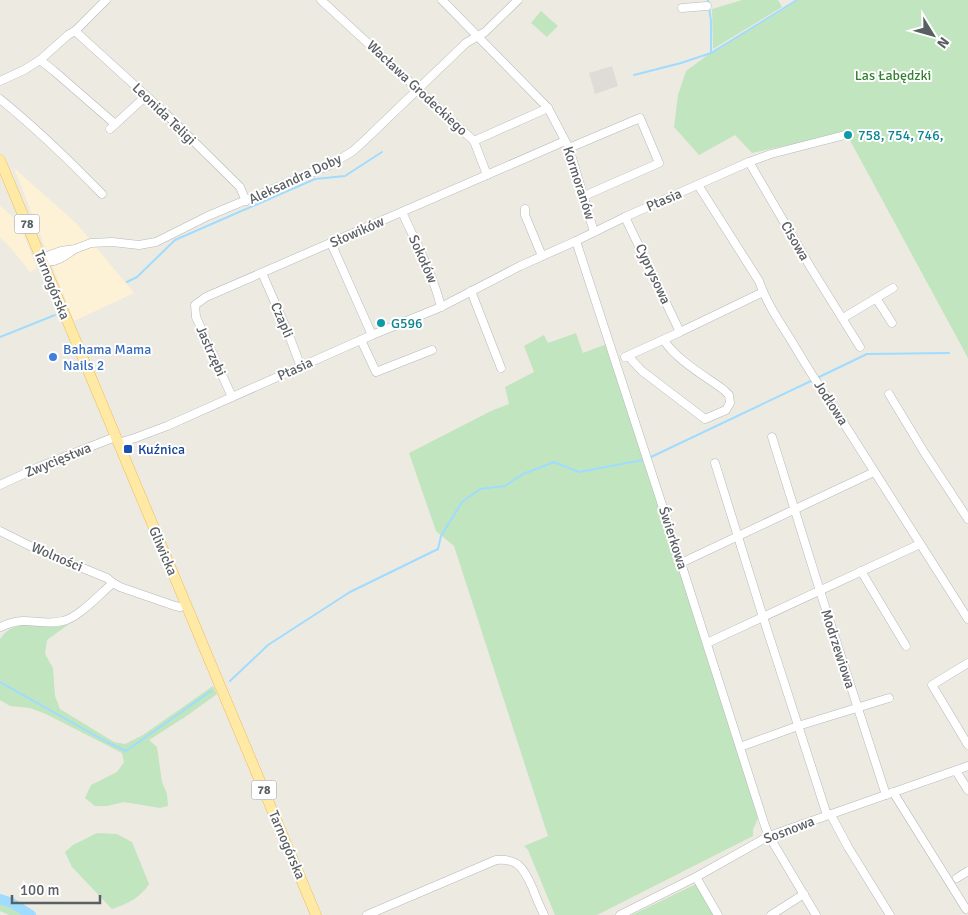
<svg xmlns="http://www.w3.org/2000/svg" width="968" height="915" viewBox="0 0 968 915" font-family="Signika,sans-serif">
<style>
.commercial{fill:#fef2d6}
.industrial{fill:#dedcd6}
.green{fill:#c1e5be}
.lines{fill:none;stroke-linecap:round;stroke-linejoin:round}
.stream{stroke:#a0dcff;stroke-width:2}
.river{stroke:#a0dcff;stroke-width:10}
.minor-casing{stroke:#b4b8bc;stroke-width:9}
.major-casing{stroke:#f1ba57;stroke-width:11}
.minor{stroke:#fff;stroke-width:8}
.major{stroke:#ffeaa5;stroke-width:10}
.culture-dot{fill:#0f9aa8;stroke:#fff;stroke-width:2}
.shop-dot{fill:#3f7fe0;stroke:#fff;stroke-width:2}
.transit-dot{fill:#1a4fb4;stroke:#fff;stroke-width:2}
.labels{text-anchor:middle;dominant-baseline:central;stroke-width:4;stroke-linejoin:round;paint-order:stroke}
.shield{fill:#fff;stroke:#8c8f92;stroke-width:1}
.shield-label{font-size:12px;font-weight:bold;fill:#5a5f63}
.park-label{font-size:14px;fill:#358133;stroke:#fff}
.street-label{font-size:14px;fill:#5a5f63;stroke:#fff}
.culture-label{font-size:14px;fill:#0d838f;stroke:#fff;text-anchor:start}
.shop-label{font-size:14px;fill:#366cbe;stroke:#fff;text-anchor:start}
.transit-label{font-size:14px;fill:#164399;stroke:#fff;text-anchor:start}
</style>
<rect width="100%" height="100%" fill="#edeae2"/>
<g class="commercial">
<path d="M14,168L76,223L134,293L74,321Z"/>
<path d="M0,205L19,223L37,268L30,272L10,247L0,237Z"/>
</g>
<path class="industrial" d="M612,66L618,86L595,94L589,73Z"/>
<g class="green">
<path d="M742,0H778L782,7L713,49L712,9Z"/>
<path d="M798,0H968V358L846,133L752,153L735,135L699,155L674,127L678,95L686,71L716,49L781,11Z"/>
<path d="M541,11L558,26L547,37L531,23Z"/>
<path d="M576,333L583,353L607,344L609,345L758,818L753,830V836L597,915H555L528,850L524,846L548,836L454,546L436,531L409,453L491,411L509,404L505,387L534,372L524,346L544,335L548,343Z"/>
<path d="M69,624L47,640L45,654L53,668L55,696L60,709L114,742L125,744L143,735L213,686L217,694L188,715L149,740L157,747L162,782L167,794L168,806L160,808L124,802L107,806H95L85,798L91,785L117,772L124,762L122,753L46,714L30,708L10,706L0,700V639C15,618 32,627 52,627C58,627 63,625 69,624Z"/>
<path d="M97,833L117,834L132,842L149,884C140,898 127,904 112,909L72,867L65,852L73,845Z"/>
<path d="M696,884L714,915H632Z"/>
<path d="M0,895L16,901L36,915H9L0,911Z"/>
</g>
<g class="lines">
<g class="stream">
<path d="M708,0L711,21V52"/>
<path d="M634,75L681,63L711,53L797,0"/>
<path d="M127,282L137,277L175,240L315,179L345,176L382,152"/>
<path d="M0,337L55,315"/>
<path d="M817,378L867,354L949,353"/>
<path d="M651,457L813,380"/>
<path d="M230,681L268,645L336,601L350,592L438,549L441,536L462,502L480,489L505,486L523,474L554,462L579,472L643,460"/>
<path d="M0,682L107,742L126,751L211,691"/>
</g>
<path class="river" d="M0,899L12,903L31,915"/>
<g class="minor-casing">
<g id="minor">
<path d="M321,0L474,141"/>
<path d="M442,0L548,108L569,148L594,232"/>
<path d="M682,8L707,6"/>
<path d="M75,31L164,112L240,187L246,201"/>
<path d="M40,60L54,71L115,124"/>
<path d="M0,81L24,70L40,60L68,35L75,31L106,0"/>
<path d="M0,99C36,128 69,160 102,194"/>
<path d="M110,129L146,96"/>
<path d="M474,141L548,108"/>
<path d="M474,141L487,175"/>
<path d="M569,148L640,118L659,163L584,196"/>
<path d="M749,162L811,268L860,347"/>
<path d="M698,185L759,281C766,302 779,321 791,340C803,360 815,381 829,400L968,619"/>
<path d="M525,209V215L542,256"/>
<path d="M402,212C416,243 433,274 441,307"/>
<path d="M625,217L680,332"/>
<path d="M576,241L681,563L765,826L769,836L816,915"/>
<path d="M331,243L372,335"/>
<path d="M75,249C65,256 55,264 43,261L47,256L61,251L75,249L91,243L112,242L139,245L156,242L208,216L330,165L353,151L364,141L466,43L485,32L518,0"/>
<path d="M262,273L287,330L301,367"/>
<path d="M471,291L501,368"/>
<path d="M876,298L892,323"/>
<path d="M843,318L893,288"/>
<path d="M361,340L376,372L432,350"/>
<path d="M628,356L642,371L705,419L726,410L730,403L729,395L724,390C705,376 675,359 664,340"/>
<path d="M625,357L680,332L763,292"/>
<path d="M889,394L924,452L968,519"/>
<path d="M232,397L196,317L195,305L206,297L565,141"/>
<path d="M772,437L820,591L886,795"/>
<path d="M118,443L135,438L167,426L372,335L441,307L520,266L576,241L625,217L749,162L771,154L845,135"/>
<path d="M715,463L763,617L826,812L832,817L848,847L890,915"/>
<path d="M0,485L39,467L115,437"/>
<path d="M0,531L36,549L107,578L113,583L120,587L175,606L180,607L186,605"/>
<path d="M681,563L874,472"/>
<path d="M861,571L906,646"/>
<path d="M1,627C25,614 39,627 63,621C78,618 100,594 113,583"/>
<path d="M707,643L920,544"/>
<path d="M968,663L932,685L968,745"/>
<path d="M740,747L798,726L889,698"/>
<path d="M956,771L968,790"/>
<path d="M893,792L966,909"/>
<path d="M696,877L718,915"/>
<path d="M957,878L968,871"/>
<path d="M367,915L496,860C520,858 524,870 533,889C536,898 540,906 544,915"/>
<path d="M620,915L696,877L769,836L968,766"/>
<path d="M771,915L804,894"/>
</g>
</g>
<g class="major-casing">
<path id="major" d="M0,160L316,915"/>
</g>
<use href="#minor" class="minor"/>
<use href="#major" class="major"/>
</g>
<g class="culture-dot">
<circle cx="848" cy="135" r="5"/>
<circle cx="381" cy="323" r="5"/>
</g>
<circle class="shop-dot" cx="53" cy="357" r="5"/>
<rect class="transit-dot" x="123" y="444" width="10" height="10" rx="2.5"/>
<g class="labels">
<g class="shield">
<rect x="14.5" y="214.5" width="25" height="19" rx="4"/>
<rect x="251.5" y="780.5" width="25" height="19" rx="4"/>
</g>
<g class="shield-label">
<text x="27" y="224">78</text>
<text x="264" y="790">78</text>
</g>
<g class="park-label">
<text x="893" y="75">Las Łabędzki</text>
</g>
<g class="street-label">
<text transform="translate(417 88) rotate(43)">Wacława Grodeckiego</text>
<text transform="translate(164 114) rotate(44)">Leonida Teligi</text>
<text transform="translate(295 179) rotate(-25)">Aleksandra Doby</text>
<text transform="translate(579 183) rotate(72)">Kormoranów</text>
<text transform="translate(664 200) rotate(-23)">Ptasia</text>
<text transform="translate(357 232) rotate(-24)">Słowików</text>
<text transform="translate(795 241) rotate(60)">Cisowa</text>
<text transform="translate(423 259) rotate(66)">Sokołów</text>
<text transform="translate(653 274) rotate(65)">Cyprysowa</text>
<text transform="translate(52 285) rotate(68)">Tarnogórska</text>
<text transform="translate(282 320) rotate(67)">Czapli</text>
<text transform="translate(211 351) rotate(66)">Jastrzębi</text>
<text transform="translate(295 369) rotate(-24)">Ptasia</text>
<text transform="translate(831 403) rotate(57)">Jodłowa</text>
<text transform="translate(58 460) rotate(-22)">Zwycięstwa</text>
<text transform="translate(673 538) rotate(72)">Świerkowa</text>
<text transform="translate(163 551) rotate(67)">Gliwicka</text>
<text transform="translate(57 557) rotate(23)">Wolności</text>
<text transform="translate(838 649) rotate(72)">Modrzewiowa</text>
<text transform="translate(789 830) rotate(-21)">Sosnowa</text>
<text transform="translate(287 845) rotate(67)">Tarnogórska</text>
</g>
<g class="culture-label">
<text x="858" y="135">758, 754, 746,</text>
<text x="391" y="323">G596</text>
</g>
<g class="shop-label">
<text x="63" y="349">Bahama Mama<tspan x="63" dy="16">Nails 2</tspan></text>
</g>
<g class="transit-label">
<text x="138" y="449">Kuźnica</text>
</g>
</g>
<g transform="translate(933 35) rotate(127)" stroke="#ffffff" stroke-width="4" paint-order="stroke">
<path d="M0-4L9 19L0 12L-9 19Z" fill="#5a5f63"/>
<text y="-8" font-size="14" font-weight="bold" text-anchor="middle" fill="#5a5f63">N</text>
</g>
<path d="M12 895v8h88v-8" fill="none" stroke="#5a5f63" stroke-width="2.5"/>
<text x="20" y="895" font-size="15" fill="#5a5f63" stroke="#ffffff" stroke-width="4" paint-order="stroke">100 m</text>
</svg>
